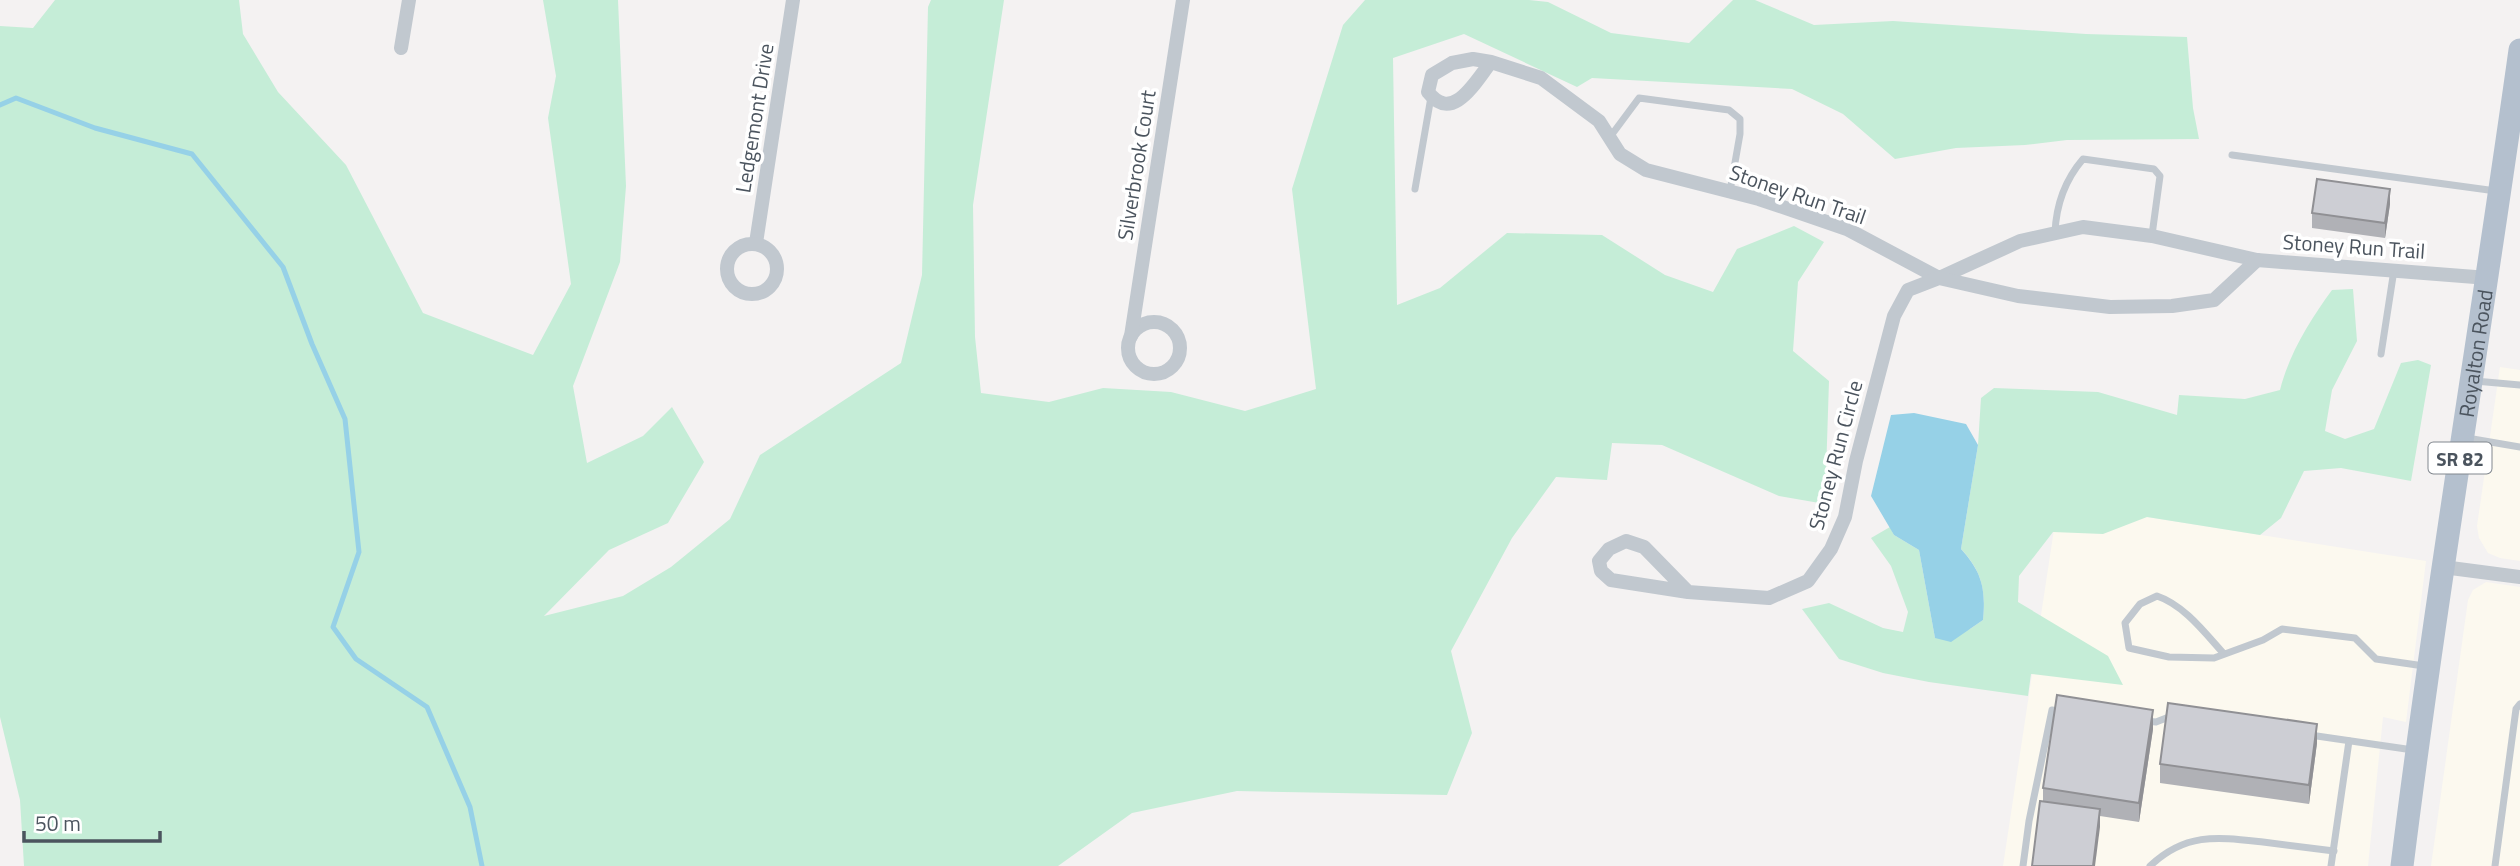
<svg xmlns="http://www.w3.org/2000/svg" width="2520" height="866" viewBox="0 0 2520 866" font-family="'Titillium Web',sans-serif">
<style>
.commercial{fill:#fcf9ef}
.green{fill:#c5edd7}
.water{fill:#96d1e7}
.lines{fill:none;stroke-linecap:round;stroke-linejoin:round}
.stream{stroke:#96d1e7;stroke-width:5}
.service{stroke:#c1c8cf;stroke-width:7}
.minor{stroke:#c1c8cf;stroke-width:14}
.primary{stroke:#b4c0ce;stroke-width:23}
.wall{fill:#b0b1b6}
.shaded-wall{fill:#909094}
.building{fill:#cdced4;stroke:#909094;stroke-width:2}
.labels{text-anchor:middle;dominant-baseline:central;stroke-width:7;stroke-linejoin:round;paint-order:stroke}
.shield{fill:#fff;stroke:#81878e;stroke-width:2}
.shield-label{font-size:19px;font-weight:bold;fill:#4b545e}
.street-label{font-size:21px;fill:#4b545e;stroke:#fff}
</style>
<rect width="100%" height="100%" fill="#f4f2f2"/>
<g class="commercial">
<path d="M2500,367L2520,370V561L2500,558L2488,553L2479,538L2477,526Z"/>
<path d="M2058,503L2426,561L2406,722L2383,717L2368,866H2003Z"/>
<path d="M2486,582L2520,587V866H2431L2468,600L2473,590Z"/>
</g>
<g class="green">
<path d="M55,0H239L243,34L278,92L346,165L423,313L533,355L571,284L548,118L556,76L543,0H618L626,186L620,262L573,386L587,463L643,436L672,407L704,462L668,523L609,550L544,616L623,596L671,567L730,519L760,455L901,363L922,275L928,7L931,0H1004L973,205L975,337L981,393L1049,402L1103,388L1171,392L1245,411L1316,389L1292,189L1343,25L1365,0H1529L1548,2L1611,33L1689,43L1733,0H1755L1814,25L1893,21L2086,34L2187,37L2193,108L2199,139L2067,140L2025,145L1956,148L1895,159L1843,114L1792,89L1592,78L1577,87L1464,34L1393,58L1397,305L1440,288L1507,233L1602,235L1665,275L1713,292L1737,249L1794,226L1824,242L1798,282L1793,351L1829,381L1825,504L1779,496L1662,445L1612,443L1607,480L1556,477L1512,538L1451,651L1472,733L1447,795L1237,791L1132,813L1058,866H24L20,800L0,717V26L33,28Z"/>
<path d="M2353,289L2357,341L2332,390L2325,431L2345,439L2374,429L2401,363L2418,360L2431,365L2411,481L2341,468L2304,471L2281,518L2260,535L2147,517L2103,534L2053,532L2019,576L2018,602L2108,656L2123,685L2031,674L2028,696L1929,682L1883,673L1839,659L1802,609L1829,603L1883,628L1903,632L1908,612L1891,566L1871,538L1890,527L1894,535L1919,550L1935,638L1970,629L1983,620C1986,590 1982,571 1961,549L1978,445L1981,398L1994,388L2098,392L2177,415L2179,395L2245,399L2280,390C2289,354 2310,320 2332,290Z"/>
</g>
<path class="water" d="M1914,413L1966,424L1978,445L1961,549C1982,572 1986,589 1983,620L1951,642L1935,638L1919,550L1894,535L1871,496L1891,415Z"/>
<g class="lines">
<path class="stream" d="M0,105L16,98L95,128L192,154L283,267L312,344L345,419L359,552L333,627L356,659L427,707L470,807L482,866"/>
<g class="service">
<path d="M1610,137L1639,98L1729,110L1740,119V134L1730,191"/>
<path d="M2232,155L2496,191"/>
<path d="M1415,189L1431,97"/>
<path d="M2055,233C2056,206 2065,180 2083,159L2154,169L2160,176L2152,235"/>
<path d="M2381,354L2394,270"/>
<path d="M2475,381L2520,385"/>
<path d="M2467,438L2520,447"/>
<path d="M2224,654C2205,633 2184,605 2157,596L2140,604L2125,623L2129,648L2169,657L2214,658L2263,640L2282,629L2355,638L2376,659L2424,666"/>
<path d="M2145,721L2156,722L2174,715"/>
<path d="M2310,735L2413,750"/>
<path d="M2023,866L2029,821L2052,710L2064,712"/>
<path d="M2150,866C2186,832 2218,837 2263,842C2286,845 2310,848 2334,851"/>
<path d="M2331,866L2349,741"/>
<path d="M2495,866L2516,709L2520,704"/>
</g>
<g class="minor">
<path d="M401,48L409,0"/>
<path d="M1491,62C1475,82 1453,124 1428,92L1432,75L1452,63L1473,59L1491,62L1541,78L1599,121L1620,154L1646,170L1759,199L1847,229L1939,278L2020,241L2083,227L2152,236L2257,260L2488,278"/>
<path d="M756,243L793,0"/>
<circle cx="752" cy="269" r="25"/>
<circle cx="1154" cy="348" r="26"/>
<path d="M1131,336L1183,0"/>
<path d="M2443,567L2520,577"/>
<path d="M1688,592L1611,580L1601,571L1599,561L1609,549L1626,541L1644,547L1688,592L1769,598L1808,581L1831,549L1845,517L1856,461L1894,316L1908,290L1939,278L2018,296L2110,307L2172,306L2214,300L2257,260"/>
</g>
<path class="primary" id="s1" d="M2402,866C2436,593 2482,322 2520,50"/>
</g>
<g class="wall">
<path d="M2390,204L2385,238L2312,228V213Z"/>
<path d="M2153,729L2139,822L2100,816V827L2043,802V788Z"/>
<path d="M2317,743L2309,804L2160,783V764Z"/>
</g>
<g class="shaded-wall">
<path d="M2390,189V204L2385,238V223Z"/>
<path d="M2153,710V729L2139,822V803Z"/>
<path d="M2317,724V743L2309,804V785Z"/>
<path d="M2100,809V827L2095,866H2093Z"/>
</g>
<g class="building">
<path d="M2317,179L2390,189L2385,223L2312,213Z"/>
<path d="M2057,695L2153,710L2139,803L2043,788Z"/>
<path d="M2168,703L2317,724L2309,785L2160,764Z"/>
<path d="M2040,801L2100,809L2093,866H2032Z"/>
</g>
<g class="labels">
<rect class="shield" x="2428.5" y="442.5" width="63" height="31" rx="5"/>
<g class="shield-label">
<text x="2460" y="458">SR 82</text>
</g>
<g class="street-label">
<text transform="translate(754 118) rotate(-81)">Ledgemont Drive</text>
<text transform="translate(1136 165) rotate(-81)">Silverbrook Court</text>
<text transform="translate(1798 194) rotate(19)">Stoney Run Trail</text>
<text transform="translate(2354 246) rotate(4)">Stoney Run Trail</text>
<text stroke="none"><textPath href="#s1" startOffset="518">Royalton Road</textPath></text>
<text transform="translate(1835 455) rotate(-75)">Stoney Run Circle</text>
</g>
</g>
<path d="M24 831v10h136v-10" fill="none" stroke="#4b545e" stroke-width="3.5"/>
<text x="35" y="831" font-size="21" fill="#4b545e" stroke="#ffffff" stroke-width="5" paint-order="stroke">50 m</text>
</svg>
